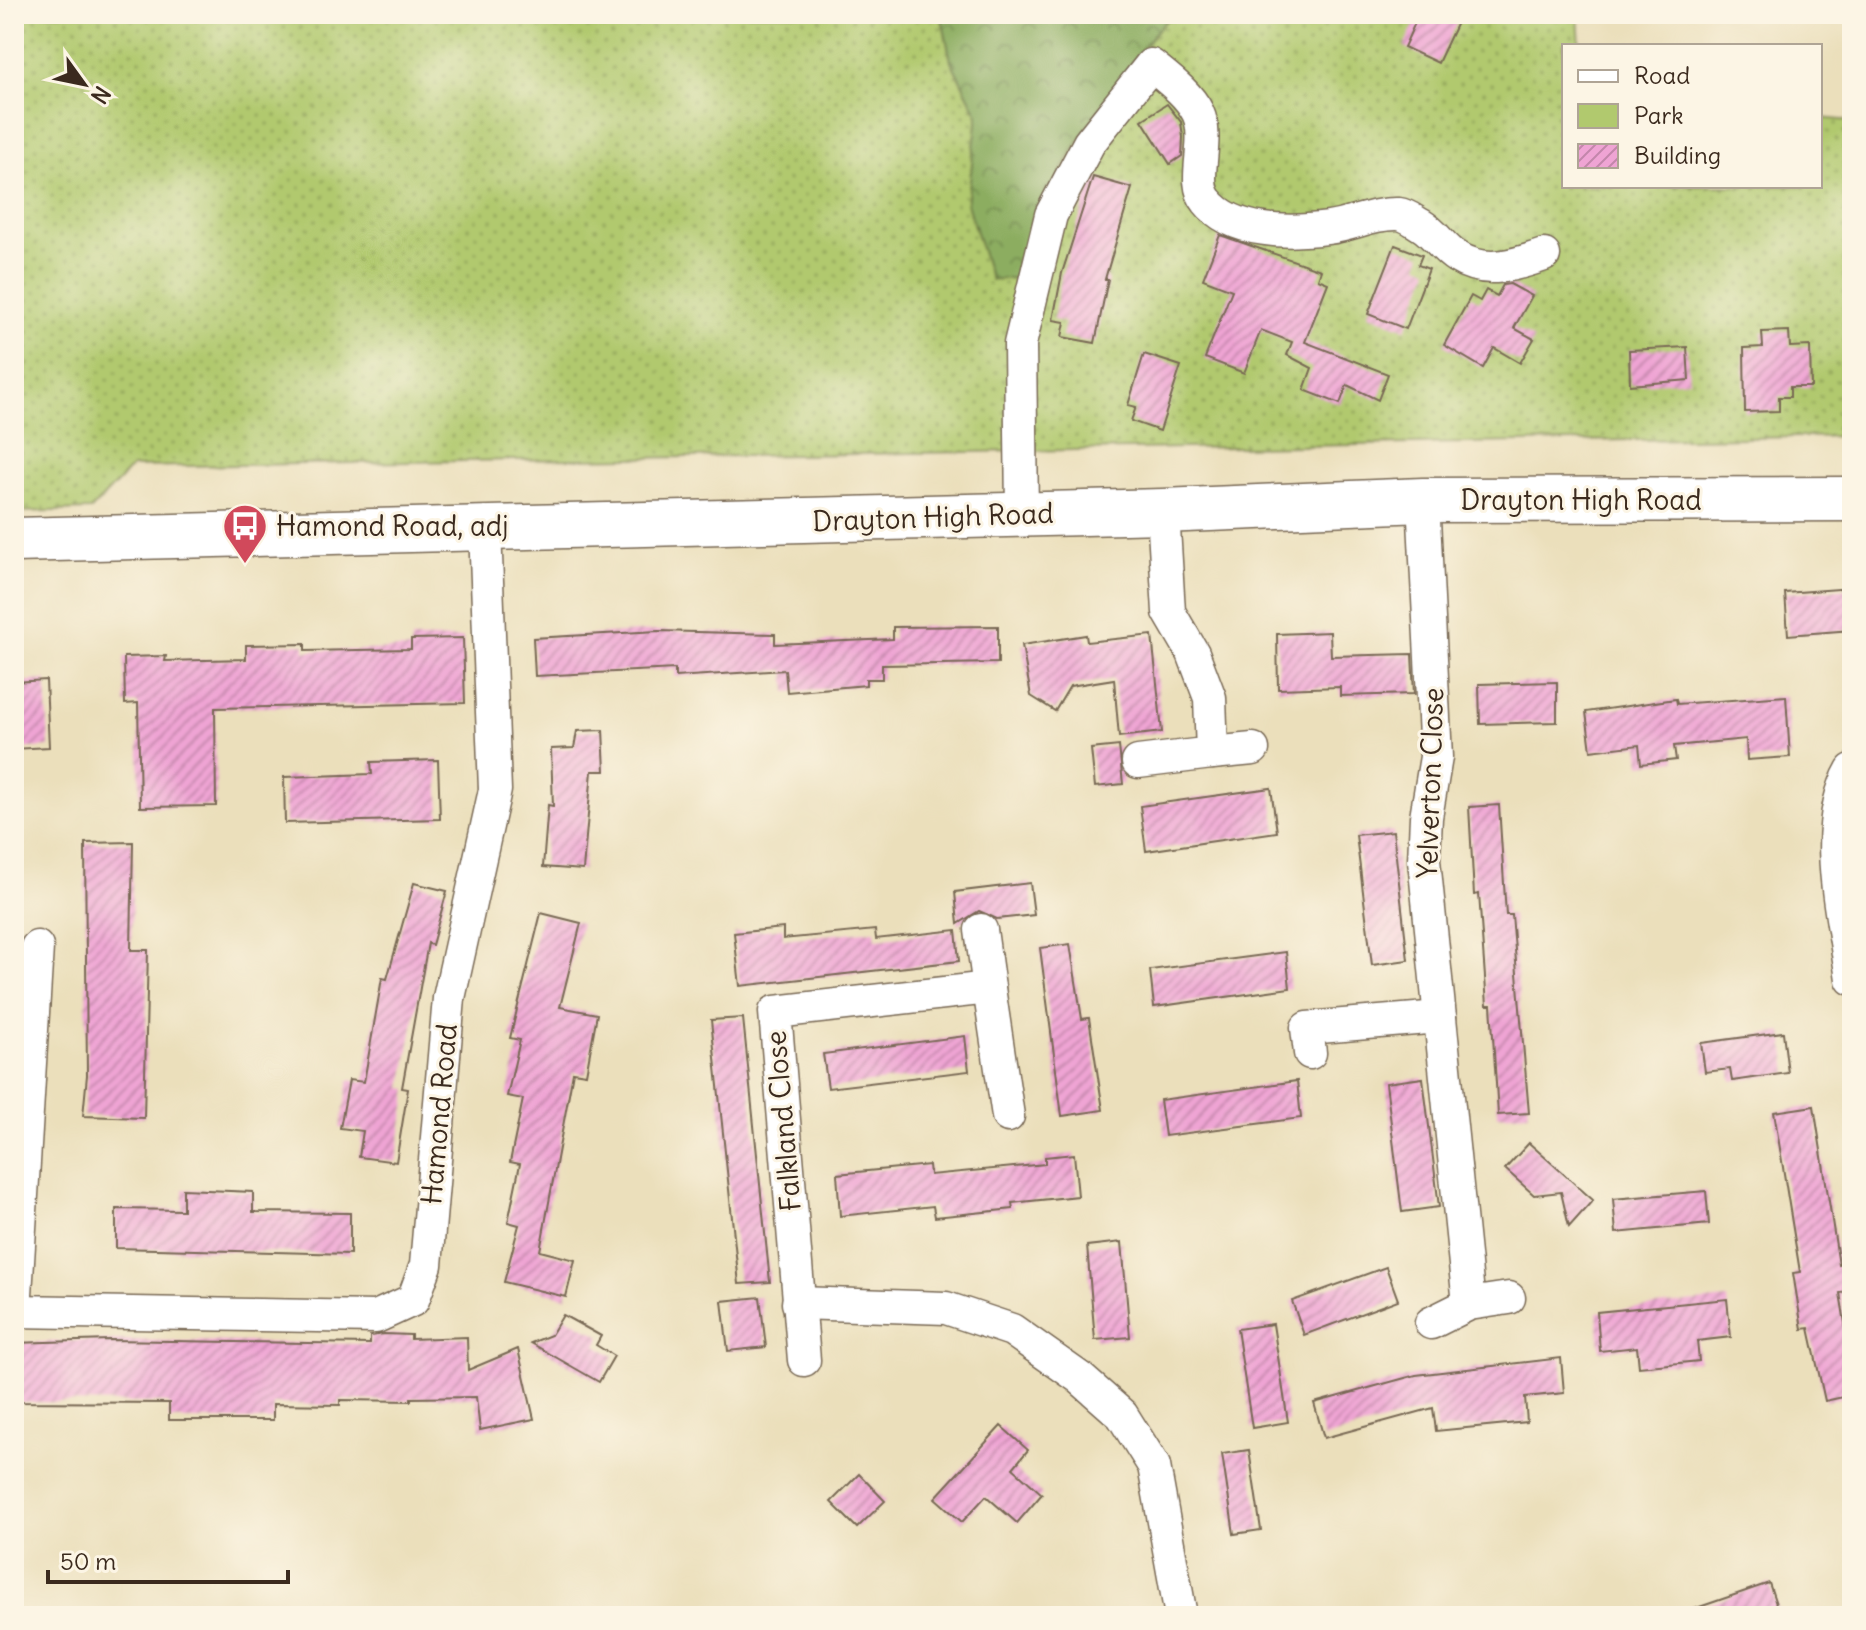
<svg xmlns="http://www.w3.org/2000/svg" width="1866" height="1630" viewBox="0 0 1866 1630" font-family="Delius,sans-serif">
<style>
.green{fill:url(#green-dots);stroke:#767a46;stroke-width:2}
.forest{fill:url(#forest-crowns);stroke:#646c40;stroke-width:2}
.building{fill:url(#building-hatch)}
.lines{fill:none;stroke-linecap:round;stroke-linejoin:round}
.street-casing{stroke:#796955;stroke-width:35}
.primary-casing{stroke:#796955;stroke-width:47}
.street{stroke:#fff;stroke-width:32}
.primary{stroke:#fff;stroke-width:44}
.labels{text-anchor:middle;dominant-baseline:central;stroke-width:6;stroke-linejoin:round;paint-order:stroke}
.street-label{font-size:28px;fill:#3b2a1e;stroke:#fcf5e5}
.poi-label{font-size:28px;fill:#3b2a1e;stroke:#fcf5e5;text-anchor:start}
</style>
<defs>
<pattern id="green-dots" width="8" height="8" patternUnits="userSpaceOnUse" patternTransform="scale(2)"><rect width="8" height="8" fill="#b1c96e"/><path d="M2 2h.1M6 6h.1" fill="none" stroke="#91a35a" stroke-width="1.8" stroke-linecap="round"/></pattern>
<pattern id="forest-crowns" width="20" height="18" patternUnits="userSpaceOnUse" patternTransform="scale(2)"><rect width="20" height="18" fill="#8cad61"/><path d="M2 6a3 3 0 1 1 6 0M12 15a3 3 0 1 1 6 0" fill="none" stroke="#748d4f"/></pattern>
<pattern id="building-hatch" width="6" height="6" patternUnits="userSpaceOnUse" patternTransform="scale(2)"><rect width="6" height="6" fill="#efa4d4"/><path d="M-1 1l2-2M0 6l6-6M5 7l2-2" fill="none" stroke="#c386ab"/></pattern>
</defs>
<rect width="100%" height="100%" fill="#fcf5e5"/>
<filter id="ink" filterUnits="userSpaceOnUse"><feTurbulence type="fractalNoise" baseFrequency=".0125" numOctaves="2"/><feDisplacementMap in="SourceGraphic" scale="16" xChannelSelector="R" yChannelSelector="G"/><feConvolveMatrix kernelMatrix="1 2 1 2 8 2 1 2 1" color-interpolation-filters="sRGB"/></filter>
<filter id="wash" filterUnits="userSpaceOnUse"><feTurbulence type="fractalNoise" baseFrequency=".006" numOctaves="4" result="noise"/><feDisplacementMap in="SourceGraphic" scale="32" xChannelSelector="R" yChannelSelector="G"/><feGaussianBlur stdDeviation="1.8" result="paint"/><feColorMatrix in="noise" values="0 0 0 0 0 0 0 0 0 0 0 0 0 0 0 0 0 1.4 0 .05"/><feComposite in="paint" operator="in"/></filter>
<g filter="url(#wash)">
<rect width="100%" height="100%" fill="#ebdfbb"/>
<path class="green" d="M14,14H1578L1580,46H1564V186H1820V118L1852,121V436L132,467L91,510L14,512Z"/>
<path class="forest" d="M941,14H1173C1153,32 1138,54 1122,76C1074,142 1042,200 1015,278L991,280L967,204L978,115L951,61Z"/>
<g id="blocks">
<g class="building">
<path d="M1419,14H1461L1438,63L1404,47Z"/>
<path d="M1167,104L1181,122L1183,137L1182,156L1170,164L1142,120Z"/>
<path d="M1093,177L1132,188L1105,279H1108L1095,343L1062,337L1065,322L1053,320L1062,273Z"/>
<path d="M1220,235L1321,270L1318,279L1328,283L1305,342L1388,374L1378,400L1347,385L1340,404L1304,390L1312,368L1287,355L1292,342L1261,330L1244,373L1205,358L1232,290L1203,279Z"/>
<path d="M1395,245L1422,255L1418,265L1429,269L1406,329L1368,314Z"/>
<path d="M1510,284L1532,296L1514,328L1534,339L1520,363L1494,348L1483,368L1444,345L1471,296L1480,301L1486,290L1497,296L1503,285Z"/>
<path d="M1789,331L1790,347L1810,346L1811,387H1790V397H1779V411L1745,412L1744,348L1763,347L1762,332Z"/>
<path d="M1687,347L1689,380L1630,385L1629,350Z"/>
<path d="M1144,354L1181,366L1160,431L1131,421L1136,407L1128,405Z"/>
<path d="M1852,588V630L1788,635L1785,593Z"/>
<path d="M998,626V663L882,665V679H866V685L787,692L785,670L675,677V669L535,676L533,638L658,631L775,634V644L893,639V627Z"/>
<path d="M1330,632L1331,656L1412,654L1414,694L1340,696V687L1278,689L1277,634Z"/>
<path d="M1086,635L1087,642L1152,635L1162,732L1119,737L1114,679L1070,686L1055,711L1031,696L1022,645Z"/>
<path d="M463,638L465,703L215,708L216,806L140,807L138,703L125,704L124,657L166,656L165,661L246,659V645L305,644V651L411,649V639Z"/>
<path d="M46,680L49,747L14,749V682Z"/>
<path d="M1557,682V722L1480,724L1479,684Z"/>
<path d="M1786,696L1790,757L1747,760L1746,739L1674,746L1676,760L1641,764L1639,745L1591,751L1586,712L1676,699L1677,704Z"/>
<path d="M603,730L605,771H592L583,870L543,867L548,805L553,806L551,749L574,748L577,731Z"/>
<path d="M1119,746L1123,784L1095,787L1091,749Z"/>
<path d="M438,760L440,819L285,823L284,777L372,774L371,762Z"/>
<path d="M1271,788L1277,832L1146,851L1140,806Z"/>
<path d="M1499,805L1506,915H1512L1529,1113L1498,1115L1491,1005H1487L1479,894L1474,895L1469,807Z"/>
<path d="M1393,831L1408,960L1372,965L1356,835Z"/>
<path d="M133,842L131,950H148L144,1118L83,1116L87,1075L85,843Z"/>
<path d="M414,883L447,891L432,945L428,943L402,1088L408,1089L396,1162L359,1157L363,1131L340,1128L349,1080L364,1082L382,978L387,979Z"/>
<path d="M1030,883L1034,915L997,919L979,911L958,924L955,892Z"/>
<path d="M541,913L581,923L560,1007L597,1014L586,1074L573,1072L540,1251L575,1260L566,1297L504,1282L519,1225L508,1222L520,1164L510,1162L523,1099L507,1096L520,1040L510,1038Z"/>
<path d="M783,928V939L875,930L876,939L956,930L959,961L740,986L734,933Z"/>
<path d="M1070,944L1082,1019L1089,1018L1103,1110L1062,1116L1040,948Z"/>
<path d="M1286,952L1290,988L1154,1007L1150,970Z"/>
<path d="M743,1018L770,1282L739,1284L711,1020Z"/>
<path d="M1783,1032L1788,1073L1732,1081L1730,1069L1705,1072L1701,1043Z"/>
<path d="M965,1036L969,1071L828,1088L823,1054Z"/>
<path d="M1423,1078L1439,1207L1402,1212L1386,1083Z"/>
<path d="M1297,1081L1301,1118L1165,1136L1160,1100Z"/>
<path d="M1814,1106L1839,1265L1844,1264L1848,1292L1840,1293L1852,1365V1395L1825,1401L1809,1328L1802,1329L1793,1273L1800,1272L1774,1112Z"/>
<path d="M1529,1143L1593,1200L1569,1227L1561,1192L1534,1195L1505,1169Z"/>
<path d="M1074,1154L1078,1196L1012,1203L1013,1209L935,1217L933,1206L840,1216L837,1174L929,1165L930,1175L1045,1164V1157Z"/>
<path d="M183,1189L253,1192V1212L350,1213V1254L116,1248V1209L183,1210Z"/>
<path d="M1706,1191L1709,1224L1616,1233L1613,1199Z"/>
<path d="M1122,1242L1130,1337L1095,1340L1087,1246Z"/>
<path d="M1386,1267L1398,1300L1304,1335L1292,1301Z"/>
<path d="M760,1297L766,1347L728,1351L722,1301Z"/>
<path d="M1727,1299L1731,1337L1697,1341L1699,1361L1639,1367L1637,1347L1600,1351L1597,1312Z"/>
<path d="M563,1315L601,1336L596,1345L614,1356L599,1382L531,1343L551,1335Z"/>
<path d="M1273,1324L1288,1422L1252,1428L1237,1329Z"/>
<path d="M384,1334L411,1335V1339L467,1337L468,1370L518,1349L534,1419L480,1430L476,1397L411,1398V1401L340,1400V1405L273,1404V1420H169V1403L14,1402V1343L110,1340L370,1344V1336Z"/>
<path d="M1561,1358L1564,1393L1525,1397L1527,1422L1436,1431L1433,1408L1324,1438L1314,1403L1416,1375Z"/>
<path d="M1001,1426L1028,1450L1013,1468L1042,1494L1017,1523L986,1496L962,1522L935,1498Z"/>
<path d="M1249,1450L1261,1530L1234,1534L1222,1454Z"/>
<path d="M859,1474L885,1501L857,1528L831,1502Z"/>
<path d="M1769,1583L1780,1616H1686L1685,1612Z"/>
</g>
</g>
</g>
<g filter="url(#ink)">
<use href="#blocks" fill-opacity="0" stroke="#796955" stroke-width="2"/>
<g class="lines">
<g class="street-casing">
<g id="street">
<path d="M1423,500L1436,757L1426,817L1424,860L1469,1304L1431,1323"/>
<path d="M1022,515L1020,344L1051,215L1089,143L1151,65C1167,78 1189,94 1198,113C1211,142 1190,181 1207,201C1233,234 1290,233 1328,228C1353,225 1373,213 1399,214C1407,215 1414,221 1421,225C1435,233 1443,249 1457,257C1485,275 1515,265 1544,255"/>
<path d="M1212,753L1253,749"/>
<path d="M1138,762L1212,753L1210,698L1193,653L1169,612L1163,511"/>
<path d="M1852,770C1819,827 1843,915 1852,979"/>
<path d="M981,930L989,988"/>
<path d="M1310,1053L1307,1028L1440,1017"/>
<path d="M798,1303L946,1308L1012,1330L1080,1378L1122,1415L1154,1466L1181,1616"/>
<path d="M1469,1304L1509,1298"/>
<path d="M14,1311L376,1317L413,1300L426,1265L449,998L495,790L485,529"/>
<path d="M15,1311L37,947"/>
<path d="M804,1360L775,1012L989,988L1008,1116"/>
</g>
</g>
<g class="primary-casing">
<path id="primary" d="M14,540L1163,511L1423,500L1852,499"/>
</g>
<use href="#street" class="street"/>
<use href="#primary" class="primary"/>
</g>
</g>
<defs>
<g id="bus-pin" transform="scale(2.3)"><path d="M0 17L-7.5 6A9.5 9.5 0 1 1 7.5 6Z" fill="#d1495b" stroke="#fcf5e5"/><path d="M-5-6H5V4H4V6H2V4H-2V6H-4V4H-5ZM-3.5-4V0h7V-4ZM-3.5 1.2v1.5H-2V1.2ZM2 1.2v1.5H3.5V1.2Z" fill="#fff"/></g>
</defs>
<g fill-rule="evenodd">
<use href="#bus-pin" x="245" y="526"/>
</g>
<g class="labels">
<g class="street-label">
<text x="1581" y="500">Drayton High Road</text>
<text transform="translate(933 517) rotate(-2)">Drayton High Road</text>
<text transform="translate(1430 783) rotate(-88)">Yelverton Close</text>
<text transform="translate(439 1114) rotate(-85)">Hamond Road</text>
<text transform="translate(783 1121) rotate(-95)">Falkland Close</text>
</g>
<g class="poi-label">
<text x="276" y="526">Hamond Road, adj</text>
</g>
</g>
<rect width="1866" height="1630" fill="none" stroke="#fcf5e5" stroke-width="48"/>
<rect x="1562" y="44" width="260" height="144" fill="#fcf5e5" stroke="#afa495" stroke-width="2"/>
<rect x="1578" y="70" width="40" height="12" fill="#ffffff" stroke="#afa495" stroke-width="2"/>
<text x="1634" y="84" font-size="24" fill="#3b2a1e">Road</text>
<rect x="1578" y="104" width="40" height="24" fill="#b1c96e" stroke="#afa495" stroke-width="2"/>
<text x="1634" y="124" font-size="24" fill="#3b2a1e">Park</text>
<rect x="1578" y="144" width="40" height="24" fill="url(#building-hatch)" stroke="#afa495" stroke-width="2"/>
<text x="1634" y="164" font-size="24" fill="#3b2a1e">Building</text>
<g transform="translate(84 84) rotate(123)" stroke="#fcf5e5" stroke-width="6" paint-order="stroke">
<path d="M0-6L14 30L0 20L-14 30Z" fill="#3b2a1e"/>
<text y="-12" font-size="22" font-weight="bold" text-anchor="middle" fill="#3b2a1e">N</text>
</g>
<path d="M48 1570v12h240v-12" fill="none" stroke="#3b2a1e" stroke-width="4"/>
<text x="60" y="1570" font-size="24" fill="#3b2a1e" stroke="#fcf5e5" stroke-width="6" paint-order="stroke">50 m</text>
</svg>
